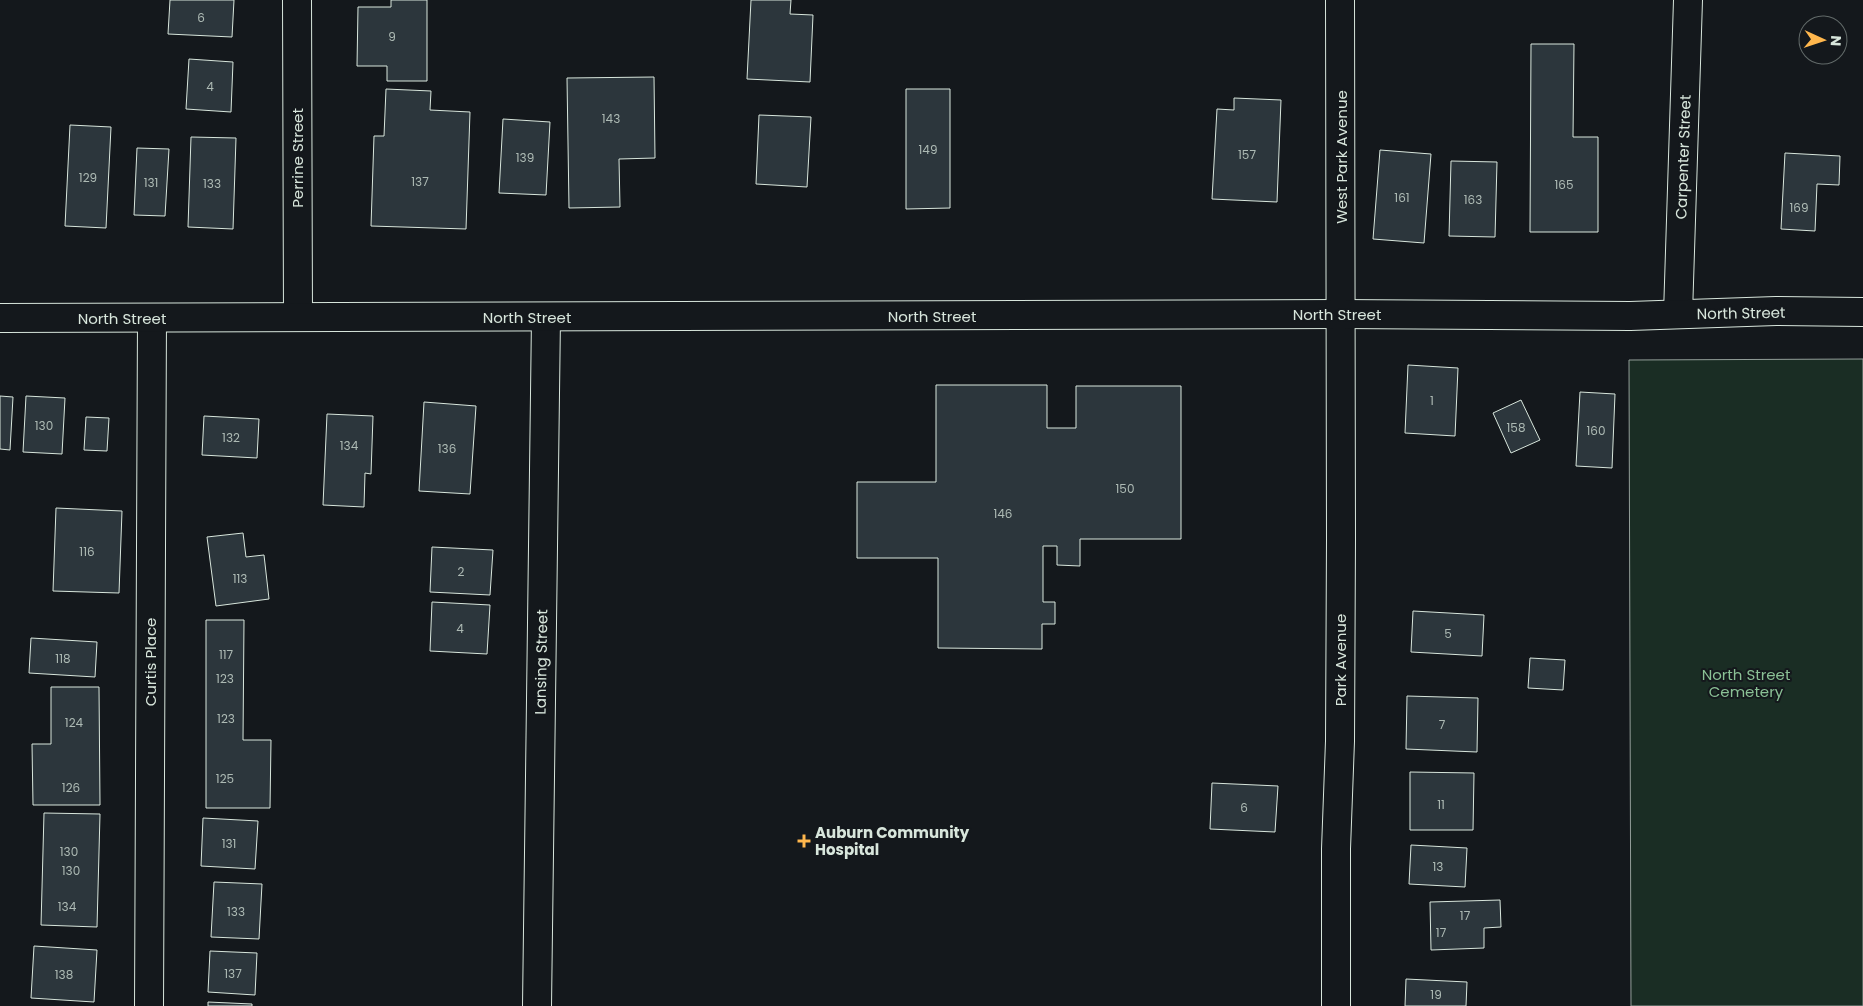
<svg xmlns="http://www.w3.org/2000/svg" width="1863" height="1006" viewBox="0 0 1863 1006" font-family="Poppins,sans-serif">
<style>
.green{fill:#1a2d24;stroke:#939e99}
.building{fill:#2c363c;stroke:#d8e6dc}
.lines{fill:none;stroke-linecap:round;stroke-linejoin:round}
.minor-casing{stroke:#d8e6dc;stroke-width:30}
.major-casing{stroke:#d8e6dc;stroke-width:30}
.minor{stroke:#14181c;stroke-width:28}
.major{stroke:#14181c;stroke-width:28}
.poi-dot{fill:#ffb74d;stroke:#14181c;stroke-width:2}
.labels{text-anchor:middle;dominant-baseline:central;stroke-width:4;stroke-linejoin:round;paint-order:stroke}
.number-label{font-size:12px;fill:#adbab4}
.street-label{font-size:15px;fill:#d8e6dc;stroke:#14181c}
.park-label{font-size:15px;fill:#8ac095;stroke:#14181c}
.poi-label{font-size:15px;font-weight:bold;fill:#d8e6dc;stroke:#14181c;text-anchor:start}
</style>
<rect width="100%" height="100%" fill="#14181c"/>
<path class="green" d="M1863,359V1006H1631L1629,360Z"/>
<g class="building">
<path d="M170,0H234L232,37L168,34Z"/>
<path d="M391,0H427V81H387V66H357L358,7H391Z"/>
<path d="M751,0H791L790,14L813,15L810,82L747,79Z"/>
<path d="M1531,44H1574L1573,137H1598V232H1530Z"/>
<path d="M189,59L233,62L231,112L186,109Z"/>
<path d="M654,77L655,158L619,159L620,207L569,208L567,78Z"/>
<path d="M386,89L431,91L430,110L470,112L466,229L371,226L374,136H384Z"/>
<path d="M906,89H950V208L906,209Z"/>
<path d="M1234,98L1281,100L1277,202L1212,199L1217,109L1234,110Z"/>
<path d="M759,115L811,117L807,187L756,184Z"/>
<path d="M503,119L550,122L546,195L499,193Z"/>
<path d="M70,125L111,127L106,228L65,226Z"/>
<path d="M191,137L236,138L233,229L188,227Z"/>
<path d="M137,148L169,149L165,216L134,215Z"/>
<path d="M1380,150L1431,154L1424,243L1373,239Z"/>
<path d="M1785,153L1840,156L1839,185L1817,184L1815,231L1781,229Z"/>
<path d="M1451,161L1497,162L1495,237L1449,236Z"/>
<path d="M1408,365L1458,368L1455,436L1405,433Z"/>
<path d="M936,385H1047V428H1076V386H1181V539H1080V566L1057,565V546H1043V602H1055V624H1042V649L938,648V558H857V482H936Z"/>
<path d="M1580,392L1615,394L1612,468L1576,466Z"/>
<path d="M0,396L13,397L10,450L0,449Z"/>
<path d="M26,396L65,398L62,454L23,452Z"/>
<path d="M1521,400L1540,440L1511,453L1493,413Z"/>
<path d="M424,402L476,406L470,494L419,491Z"/>
<path d="M327,414L373,416L371,474L365,473L364,507L323,505Z"/>
<path d="M204,416L259,419L257,458L202,455Z"/>
<path d="M86,417L109,418L107,451L84,450Z"/>
<path d="M56,508L122,511L119,593L53,591Z"/>
<path d="M243,533L246,557L264,555L269,599L216,606L207,537Z"/>
<path d="M432,547L493,550L490,595L430,592Z"/>
<path d="M432,602L490,605L487,654L430,651Z"/>
<path d="M1413,611L1484,615L1482,656L1411,652Z"/>
<path d="M206,620H244L243,740H271L270,808H206Z"/>
<path d="M31,638L97,642L95,677L29,673Z"/>
<path d="M1530,658L1565,660L1563,690L1528,688Z"/>
<path d="M51,687H99L100,805H33L32,744H51Z"/>
<path d="M1407,696L1478,698L1477,752L1406,749Z"/>
<path d="M1410,772L1474,773L1473,830H1410Z"/>
<path d="M1212,783L1278,786L1275,832L1210,829Z"/>
<path d="M44,813L100,814L97,927L41,925Z"/>
<path d="M203,818L258,821L255,869L201,866Z"/>
<path d="M1411,845L1467,848L1465,887L1409,884Z"/>
<path d="M214,882L262,884L259,939L211,937Z"/>
<path d="M1500,900L1501,927L1484,928V948L1431,950L1430,902Z"/>
<path d="M34,946L97,950L94,1002L31,998Z"/>
<path d="M210,951L257,953L255,995L208,992Z"/>
<path d="M1406,979L1467,982L1466,1006H1405Z"/>
<path d="M208,1002L252,1004V1006H208Z"/>
</g>
<g class="lines">
<g class="minor-casing">
<g id="minor">
<path d="M297,0L298,317"/>
<path d="M1678,314L1688,0"/>
<path d="M149,1006L152,318"/>
<path d="M537,1006L546,317"/>
<path d="M1336,1006V849L1340,741L1341,539L1340,0"/>
</g>
</g>
<g class="major-casing">
<path id="major" d="M0,318L1341,314L1630,316L1776,311L1863,312"/>
</g>
<use href="#minor" class="minor"/>
<use href="#major" class="major"/>
</g>
<path class="poi-dot" d="M801.5 833.5h5v5h5v5h-5v5h-5v-5h-5v-5h5z"/>
<g class="labels">
<g class="number-label">
<text x="201" y="17">6</text>
<text x="392" y="36">9</text>
<text x="210" y="86">4</text>
<text x="611" y="118">143</text>
<text x="928" y="149">149</text>
<text x="1247" y="154">157</text>
<text x="525" y="157">139</text>
<text x="88" y="177">129</text>
<text x="420" y="181">137</text>
<text x="151" y="182">131</text>
<text x="212" y="183">133</text>
<text x="1564" y="184">165</text>
<text x="1402" y="197">161</text>
<text x="1473" y="199">163</text>
<text x="1799" y="207">169</text>
<text x="1432" y="400">1</text>
<text x="44" y="425">130</text>
<text x="1516" y="427">158</text>
<text x="1596" y="430">160</text>
<text x="231" y="437">132</text>
<text x="349" y="445">134</text>
<text x="447" y="448">136</text>
<text x="1125" y="488">150</text>
<text x="1003" y="513">146</text>
<text x="87" y="551">116</text>
<text x="461" y="571">2</text>
<text x="240" y="578">113</text>
<text x="460" y="628">4</text>
<text x="1448" y="633">5</text>
<text x="226" y="654">117</text>
<text x="63" y="658">118</text>
<text x="225" y="678">123</text>
<text x="226" y="718">123</text>
<text x="74" y="722">124</text>
<text x="1442" y="724">7</text>
<text x="225" y="778">125</text>
<text x="71" y="787">126</text>
<text x="1441" y="804">11</text>
<text x="1244" y="807">6</text>
<text x="229" y="843">131</text>
<text x="69" y="851">130</text>
<text x="1438" y="866">13</text>
<text x="71" y="870">130</text>
<text x="67" y="906">134</text>
<text x="236" y="911">133</text>
<text x="1465" y="915">17</text>
<text x="1441" y="932">17</text>
<text x="233" y="973">137</text>
<text x="64" y="974">138</text>
<text x="1436" y="994">19</text>
</g>
<g class="street-label">
<text transform="translate(1341 157) rotate(-90)">West Park Avenue</text>
<text transform="translate(1683 157) rotate(-88)">Carpenter Street</text>
<text transform="translate(297 158) rotate(-90)">Perrine Street</text>
<text transform="translate(1741 313) rotate(-1)">North Street</text>
<text x="1337" y="314">North Street</text>
<text x="932" y="316">North Street</text>
<text x="527" y="317">North Street</text>
<text x="122" y="318">North Street</text>
<text transform="translate(1340 660) rotate(-90)">Park Avenue</text>
<text transform="translate(150 662) rotate(-90)">Curtis Place</text>
<text transform="translate(541 662) rotate(-89)">Lansing Street</text>
</g>
<g class="park-label">
<text x="1746" y="674">North Street<tspan x="1746" dy="17">Cemetery</tspan></text>
</g>
<g class="poi-label">
<text x="815" y="832">Auburn Community<tspan x="815" dy="17">Hospital</tspan></text>
</g>
</g>
<g transform="translate(1823 40) rotate(93)"><circle r="24" fill="#14181c" stroke="#626a69"/>
<path d="M0-4L9 19L0 12L-9 19Z" fill="#ffb74d"/>
<text y="-8" font-size="14" font-weight="bold" text-anchor="middle" fill="#d8e6dc">N</text>
</g>
</svg>
